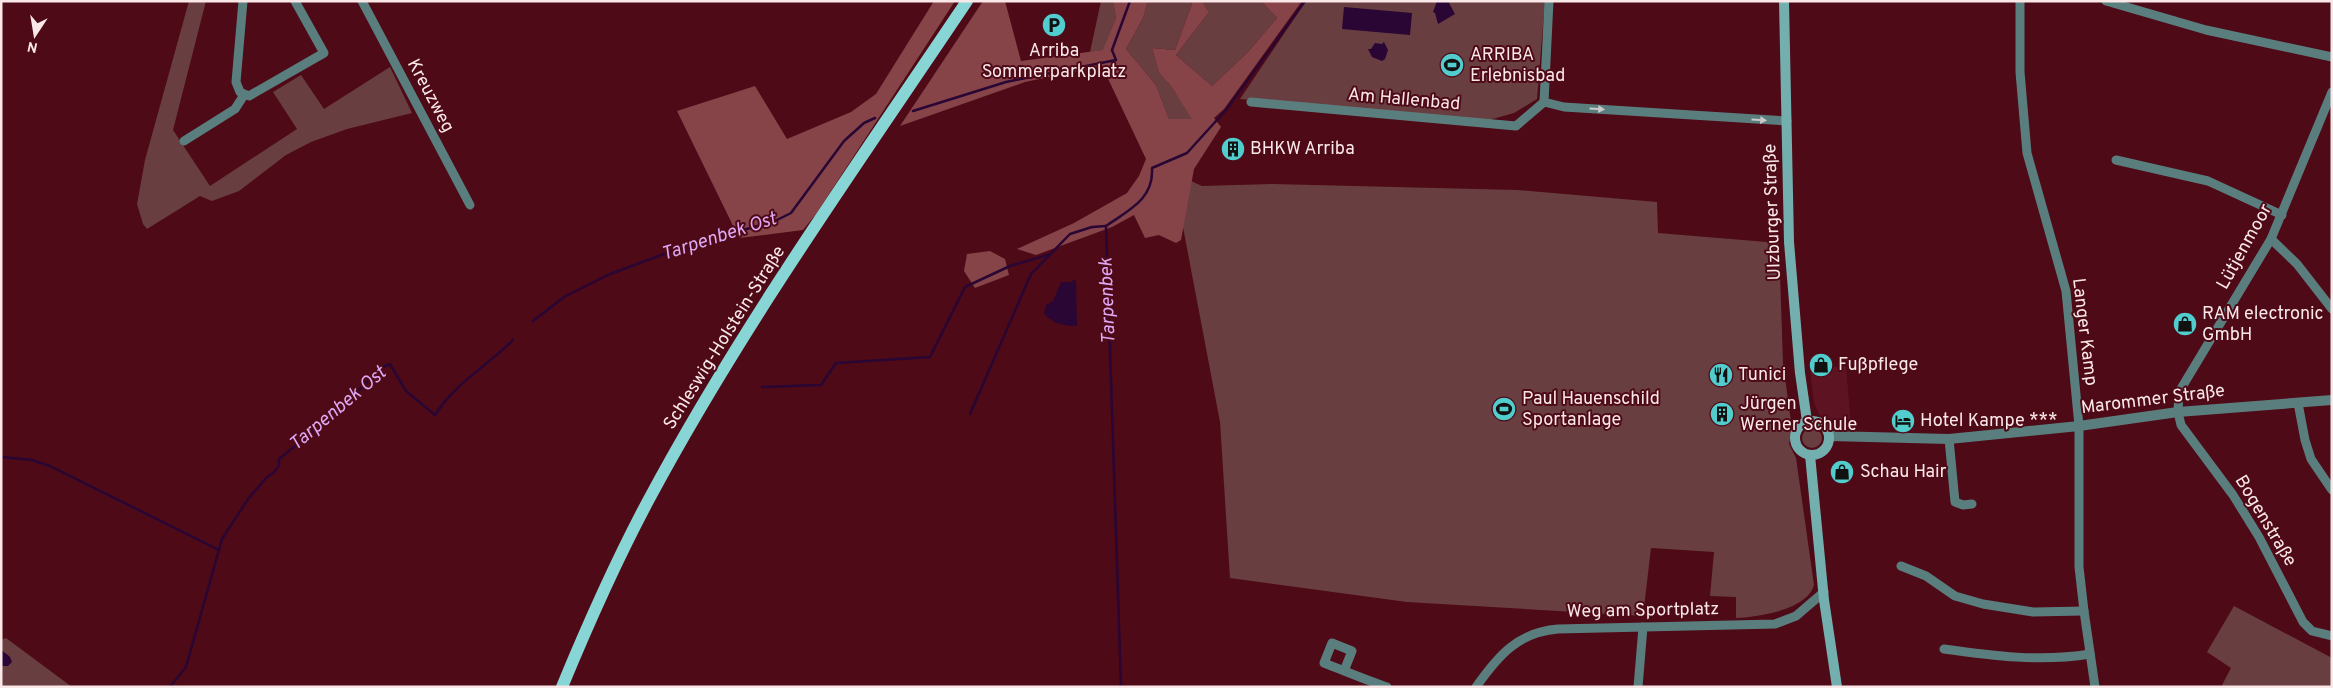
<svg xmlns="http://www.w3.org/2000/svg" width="2333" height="688" viewBox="0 0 2333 688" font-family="Overpass,sans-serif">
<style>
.built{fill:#5e1322}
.green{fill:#693e40}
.forest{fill:#864449}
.water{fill:#290634}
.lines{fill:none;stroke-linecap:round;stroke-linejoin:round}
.stream{stroke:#290634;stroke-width:2.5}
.minor{stroke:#5a7e7e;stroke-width:9}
.tertiary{stroke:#5a7e7e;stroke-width:10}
.secondary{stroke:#74afaf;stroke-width:10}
.primary{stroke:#88d5d5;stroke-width:12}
.oneway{fill:#cac8c9}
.labels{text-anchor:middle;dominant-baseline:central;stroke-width:4;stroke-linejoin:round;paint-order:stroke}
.poi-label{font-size:18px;fill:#fae8e9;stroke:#4e0a17;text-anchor:start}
.street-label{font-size:18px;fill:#fae8e9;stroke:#4e0a17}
.water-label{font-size:19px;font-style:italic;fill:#dfa8f5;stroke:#4e0a17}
</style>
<rect width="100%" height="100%" fill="#4e0a17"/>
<path class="built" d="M1846,366L1851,426H1832L1819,414L1814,403L1810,369Z"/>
<g class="green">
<path d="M189,1H206L173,130L210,186L297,129L273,92L301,75L324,109L390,67L412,113L347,129L311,142L286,155L239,191L212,201L200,196L147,229L143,224L137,204L145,160Z"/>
<path d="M1101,1H1113L1116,18L1104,50L1090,52Z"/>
<path d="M1148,1H1193L1175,50L1152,48L1159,73L1171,86L1193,119H1169L1156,85L1126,49L1143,18Z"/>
<path d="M1202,1H1261L1277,18L1248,52L1212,86L1176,55L1209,12Z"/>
<path d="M1306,1H1545L1537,99L1514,113L1489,120L1240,99Z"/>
<path d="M1178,175L1202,186L1273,184L1517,190L1657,202L1658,233L1779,243L1783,363L1792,429L1789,444L1796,458L1814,585C1807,610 1758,617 1736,618V597L1710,596L1714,552L1651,548L1643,616L1407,602L1230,578L1220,422L1179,206Z"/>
<circle cx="1812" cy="438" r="10"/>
<path d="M2234,606L2332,658V687H2221L2231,668L2207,652Z"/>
<path d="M6,638L72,687H1V666L10,657L1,650V640Z"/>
</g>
<g class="forest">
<path d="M934,1H955L816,214L803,230L739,238L677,111L755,86L787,139L851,112L876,94Z"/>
<path d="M983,1H1005L1021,61L1103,50L1116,18L1113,1H1148L1143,18L1126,49L1156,85L1169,119H1192L1171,86L1159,73L1152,48L1175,50L1193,1H1202L1209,12L1176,55L1212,86L1248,52L1277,18L1261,1H1302L1224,109L1214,118L1221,127L1194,169L1181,240L1176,243L1159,235L1145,238L1134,215L1112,227L1036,255L1017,249L1074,223L1127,193L1139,176L1146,159L1102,66L1025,82L900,126Z"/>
<path d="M990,251L1005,259L1009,275L975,288L964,271L967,254Z"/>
</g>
<g class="water">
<path d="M1437,1H1448L1455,14L1438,24L1435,13L1433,12Z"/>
<path d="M1344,7L1412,13L1410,35L1342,29Z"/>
<path d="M1384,42L1388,50L1385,59L1382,61L1372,57L1368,49H1371L1375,43L1382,44Z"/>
<path d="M1076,279L1077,326C1063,326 1055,324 1044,314L1046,305L1053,301L1061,282H1071Z"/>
<path d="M1,650L10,657L12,662L8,666H1Z"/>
</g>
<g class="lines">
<g class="stream">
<path d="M913,111L1006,82L1116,60L1112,50L1130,1"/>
<path d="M533,321L564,297L610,274L694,243L773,222L791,213L844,141L864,123L875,118"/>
<path d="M762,387L821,385L836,363L930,357L965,287L1010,266L1051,254"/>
<path d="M970,414L1031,274L1070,234L1092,227L1106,226"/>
<path d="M1,457L32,460L50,466L219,550"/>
<path d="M170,687L186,667L222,539L248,499L267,477L273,473L279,466V459L326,421L383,367L390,364L406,391L435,415C456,382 486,367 513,340"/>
<path d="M1121,687L1106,226C1129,210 1154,199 1152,168L1187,153L1226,110L1305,1"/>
</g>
<g class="minor">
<path d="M243,1L236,82L240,92L249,96L324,53L295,1"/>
<path d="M362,1L470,205"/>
<path d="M1549,1L1544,102L1564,107L1787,121"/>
<path d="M2020,1V72L2027,153L2066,291L2079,426V567L2084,611L2095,687"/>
<path d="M2106,1L2206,30L2332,57"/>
<path d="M2332,92L2271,239L2179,392L2178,412L2181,425L2233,495L2259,537L2303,622L2312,631L2332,636"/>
<path d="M1251,102L1516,126L1544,102"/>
<path d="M184,141L235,109L244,95"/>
<path d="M2116,160L2208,181L2282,215"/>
<path d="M2271,239L2297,264L2332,309"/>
<path d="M2298,403L2305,440L2311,459L2332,490"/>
<path d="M1949,439L1955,502L1963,505L1972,504"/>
<path d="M1901,566L1926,576L1955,596L1983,604L2033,612L2084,611"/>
<path d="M1944,649C1993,656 2041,662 2090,654"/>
<path d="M1344,671L1352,651L1332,643L1324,663C1345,671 1366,680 1387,687"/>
<path d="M1476,687C1498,656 1518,632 1558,629L1775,624L1796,616L1824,592"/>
<path d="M1638,687L1643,627"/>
</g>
<path class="tertiary" d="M1829,436L1949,439L2079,426L2178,412L2332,400"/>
<g class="secondary">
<path d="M1784,1L1789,242L1800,373L1807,421"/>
<circle cx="1812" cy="438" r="17"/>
<path d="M1810,455L1824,600L1837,687"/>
</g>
<path class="primary" d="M562,687C588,624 616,561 648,501C741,327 857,165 967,1"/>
</g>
<defs><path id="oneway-solid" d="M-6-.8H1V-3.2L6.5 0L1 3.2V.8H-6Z" transform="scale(1.25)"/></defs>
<g class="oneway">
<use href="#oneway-solid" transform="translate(1597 109) rotate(4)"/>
<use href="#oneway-solid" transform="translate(1759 120) rotate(4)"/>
</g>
<defs>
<g id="parking-disc" transform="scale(1.25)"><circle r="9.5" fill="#52cdce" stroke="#4e0a17"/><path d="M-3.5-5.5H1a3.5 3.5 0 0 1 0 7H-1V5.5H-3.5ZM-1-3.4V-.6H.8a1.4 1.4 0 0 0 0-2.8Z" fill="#111"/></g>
<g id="stadium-disc" transform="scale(1.25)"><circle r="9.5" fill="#52cdce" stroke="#4e0a17"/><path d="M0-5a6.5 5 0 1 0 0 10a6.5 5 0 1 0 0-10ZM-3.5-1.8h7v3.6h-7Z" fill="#111"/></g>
<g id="building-disc" transform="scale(1.25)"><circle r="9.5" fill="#52cdce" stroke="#4e0a17"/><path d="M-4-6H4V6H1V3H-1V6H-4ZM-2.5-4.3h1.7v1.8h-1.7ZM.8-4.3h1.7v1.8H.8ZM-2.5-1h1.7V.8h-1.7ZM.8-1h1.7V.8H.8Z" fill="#111"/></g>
<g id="shop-disc" transform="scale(1.25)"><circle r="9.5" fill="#52cdce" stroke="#4e0a17"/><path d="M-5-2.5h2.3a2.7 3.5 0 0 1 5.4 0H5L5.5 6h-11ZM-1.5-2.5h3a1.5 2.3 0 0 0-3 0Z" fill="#111"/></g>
<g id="restaurant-disc" transform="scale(1.25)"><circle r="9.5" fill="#52cdce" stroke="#4e0a17"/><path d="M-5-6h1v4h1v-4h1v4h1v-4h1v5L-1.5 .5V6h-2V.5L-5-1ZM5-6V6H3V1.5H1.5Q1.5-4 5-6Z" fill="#111"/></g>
<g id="hotel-disc" transform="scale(1.25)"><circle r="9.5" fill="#52cdce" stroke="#4e0a17"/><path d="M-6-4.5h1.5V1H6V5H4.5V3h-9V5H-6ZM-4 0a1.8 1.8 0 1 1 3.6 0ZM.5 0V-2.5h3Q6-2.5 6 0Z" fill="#111"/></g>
</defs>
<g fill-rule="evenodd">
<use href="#parking-disc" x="1054" y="25"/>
<use href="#stadium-disc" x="1452" y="65"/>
<use href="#building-disc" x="1233" y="149"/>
<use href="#shop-disc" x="2185" y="324"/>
<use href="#shop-disc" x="1821" y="365"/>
<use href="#restaurant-disc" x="1721" y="375"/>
<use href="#stadium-disc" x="1504" y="409"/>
<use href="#building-disc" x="1722" y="414"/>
<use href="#hotel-disc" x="1903" y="421"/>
<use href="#shop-disc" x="1842" y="472"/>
</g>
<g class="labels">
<g class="poi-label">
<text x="1054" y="51" text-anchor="middle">Arriba<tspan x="1054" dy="21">Sommerparkplatz</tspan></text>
<text x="1470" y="55">ARRIBA<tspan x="1470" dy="21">Erlebnisbad</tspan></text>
<text x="1250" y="149">BHKW Arriba</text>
<text x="2202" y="314">RAM electronic<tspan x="2202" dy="21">GmbH</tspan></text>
<text x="1838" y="365">Fußpflege</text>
<text x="1738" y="375">Tunici</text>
<text x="1522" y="399">Paul Hauenschild<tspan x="1522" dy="21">Sportanlage</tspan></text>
<text x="1740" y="404">Jürgen<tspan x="1740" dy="21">Werner Schule</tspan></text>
<text x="1920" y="421">Hotel Kampe ***</text>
<text x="1860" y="472">Schau Hair</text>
</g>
<g class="street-label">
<text transform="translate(430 96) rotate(62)">Kreuzweg</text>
<text transform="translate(1404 100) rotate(5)">Am Hallenbad</text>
<text transform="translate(1773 212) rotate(-92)">Ulzburger Straße</text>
<text transform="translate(2245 247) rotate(-61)">Lütjenmoor</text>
<text transform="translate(2084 332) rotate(83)">Langer Kamp</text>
<text transform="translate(725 338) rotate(-58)">Schleswig-Holstein-Straße</text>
<text transform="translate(2153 400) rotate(-7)">Marommer Straße</text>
<text transform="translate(2265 521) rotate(59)">Bogenstraße</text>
<text transform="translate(1643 611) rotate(-1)">Weg am Sportplatz</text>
</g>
<g class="water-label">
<text transform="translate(719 237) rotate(-18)">Tarpenbek Ost</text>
<text transform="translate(1108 301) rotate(-92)">Tarpenbek</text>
<text transform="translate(338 409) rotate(-40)">Tarpenbek Ost</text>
</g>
</g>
<rect width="2333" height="688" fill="none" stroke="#fae8e9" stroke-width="5"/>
<g transform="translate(35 35) rotate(192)" stroke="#4e0a17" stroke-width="4" paint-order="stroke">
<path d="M0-4L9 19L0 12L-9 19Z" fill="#fae8e9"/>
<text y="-8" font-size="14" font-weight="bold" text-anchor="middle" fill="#fae8e9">N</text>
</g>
</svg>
